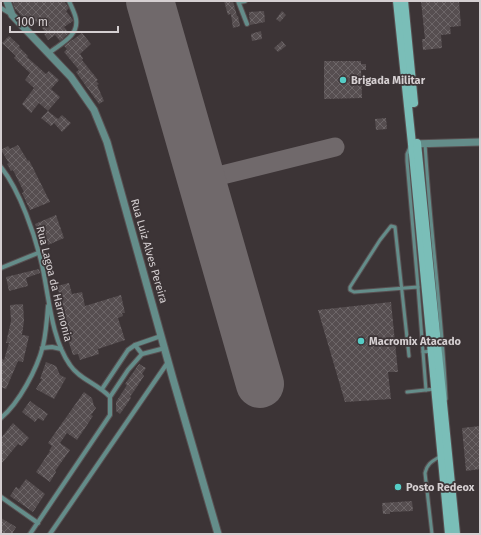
<svg xmlns="http://www.w3.org/2000/svg" width="481" height="535" viewBox="0 0 481 535" font-family="'Fira Sans',sans-serif">
<style>
.lines{fill:none;stroke-linecap:round;stroke-linejoin:round}
.taxiway{stroke:#70696b;stroke-width:19}
.runway{stroke:#70696b;stroke-width:48}
.building{fill:url(#building-cross-hatch)}
.service-casing{stroke:#585052;stroke-width:5}
.minor-casing{stroke:#585052;stroke-width:6}
.tertiary-casing{stroke:#585052;stroke-width:9}
.secondary-casing{stroke:#585052;stroke-width:10}
.service{stroke:#648d8a;stroke-width:3}
.minor{stroke:#648d8a;stroke-width:4}
.tertiary{stroke:#648d8a;stroke-width:7}
.secondary{stroke:#7abeb8;stroke-width:8}
.poi-dot{fill:#55cdc6;stroke:#3c3436;stroke-width:1.5}
.labels{text-anchor:middle;dominant-baseline:central;stroke-width:3.5;stroke-linejoin:round;paint-order:stroke}
.poi-label{font-size:11px;font-weight:bold;fill:#d5cfd1;stroke:#3c3436;text-anchor:start}
.street-label{font-size:11px;fill:#d5cfd1;stroke:#3c3436}
</style>
<defs>
<pattern id="building-cross-hatch" width="8" height="8" patternUnits="userSpaceOnUse"><rect width="8" height="8" fill="#564e50"/><path d="M0 0l8 8M0 8l8-8" fill="none" stroke="#6d6668"/></pattern>
</defs>
<rect width="100%" height="100%" fill="#3c3436"/>
<g class="lines">
<path class="taxiway" d="M202,180L335,147"/>
<path class="runway" d="M150,1L260,384"/>
</g>
<g class="building">
<path d="M12,1H64L69,8L66,11L73,20V21L64,27L69,33L60,41L55,35L48,40L44,34L46,33L37,22L31,28L27,23V22L15,9Z"/>
<path d="M224,1H233L237,16H238L240,26L233,28L231,14L228,15Z"/>
<path d="M421,1H459L461,26L450,27L451,34L441,35L442,48L423,50L422,39H425Z"/>
<path d="M264,11L265,22L250,25L249,12Z"/>
<path d="M282,11L286,15L280,22L276,19Z"/>
<path d="M261,31L262,39L252,41L251,34Z"/>
<path d="M82,33L91,44L80,54L83,58L82,60L98,80L96,81L99,84L97,85L104,101L99,104L76,72L79,70L64,52L67,49L64,46Z"/>
<path d="M9,36L20,46L19,47L28,56L27,57L46,74L49,71L59,80L51,89L60,97L48,111L58,119L62,115L71,123L62,132L54,123L51,126L41,118L48,111L39,103L31,113L22,104L34,88L25,80L30,73L14,58L16,56L2,43Z"/>
<path d="M282,41L286,46L278,52L274,48Z"/>
<path d="M324,61H361V64H366V70H361L362,98L324,99Z"/>
<path d="M386,118L387,129L376,130L375,119Z"/>
<path d="M18,145L28,161L29,160L50,202L30,210L22,193L24,192L13,170L11,171L7,164L9,163L1,150L8,146L10,149Z"/>
<path d="M56,215L64,238L48,245L46,241L42,242L35,224Z"/>
<path d="M39,269L40,273L26,278L28,286L9,291L6,277Z"/>
<path d="M69,283L72,294L82,292L85,306L121,295L125,313H122L123,316L118,318L125,340L98,349L99,354L80,360L78,354L73,355L67,337L68,336L57,299L60,298L57,286Z"/>
<path d="M391,302L398,372H388L391,399L345,402L318,310Z"/>
<path d="M23,304L24,321L22,335L29,336L23,362L18,361L6,389L1,387V358L4,360L9,343H6L11,321L10,305Z"/>
<path d="M46,362L56,366L60,375L66,378L54,399L36,389L42,379H40Z"/>
<path d="M139,364L146,368L142,374L144,376L130,397L131,398L120,414L116,411V402L127,385L125,384Z"/>
<path d="M84,392L92,398L94,406L96,408L91,415L93,416L77,440L67,433L60,443L70,450L55,471L56,472L50,482L36,472L50,451H49L52,446L48,443Z"/>
<path d="M30,401L48,414L43,421L38,418L35,422L22,412Z"/>
<path d="M13,423L29,438L22,446L18,444L1,464V438Z"/>
<path d="M480,426V469L466,471L462,428Z"/>
<path d="M26,479L45,494L33,512L10,496L16,487L19,489Z"/>
<path d="M412,501L413,511L390,512V514H383L382,503Z"/>
<path d="M1,518L16,527L12,534H1Z"/>
</g>
<g class="lines">
<g class="service-casing">
<g id="service">
<path d="M425,143C430,229 442,313 446,399"/>
<path d="M410,147L407,154V161L418,287"/>
<path d="M409,356L395,227L391,226L380,240L350,287V290L354,292L418,287L423,352"/>
<path d="M426,390L423,352L431,351"/>
<path d="M407,392L435,389"/>
<path d="M432,534L425,473C427,463 433,461 441,456"/>
</g>
</g>
<g class="minor-casing">
<g id="minor">
<path d="M238,1L247,24"/>
<path d="M239,2L245,1"/>
<path d="M1,8L11,14"/>
<path d="M49,53C60,44 79,36 76,19C75,13 71,6 69,1"/>
<path d="M1,167C20,191 35,235 42,265C49,296 51,338 70,365C79,379 98,384 110,397V415L30,534"/>
<path d="M1,268L38,253"/>
<path d="M135,345L142,354"/>
<path d="M42,348L52,347L61,349"/>
<path d="M102,389L128,350L135,345L161,336"/>
<path d="M110,397L128,370L142,354L165,348"/>
<path d="M1,418C19,403 37,369 43,346C46,333 47,320 48,306"/>
<path d="M1,497L38,523"/>
<path d="M50,534L168,362"/>
</g>
</g>
<g class="tertiary-casing">
<g id="tertiary">
<path d="M7,1L12,15L71,77L94,110L107,142L173,379L218,534"/>
<path d="M412,144L480,142"/>
</g>
</g>
<g class="secondary-casing">
<g id="secondary">
<path d="M397,1L412,144L449,534"/>
<path d="M404,1L414,103"/>
<path d="M417,143L456,534"/>
</g>
</g>
<use href="#service" class="service"/>
<use href="#minor" class="minor"/>
<use href="#tertiary" class="tertiary"/>
<use href="#secondary" class="secondary"/>
</g>
<g class="poi-dot">
<circle cx="343" cy="80" r="4"/>
<circle cx="361" cy="341" r="4"/>
<circle cx="398" cy="487" r="4"/>
</g>
<g class="labels">
<g class="poi-label">
<text x="351" y="80">Brigada Militar</text>
<text x="369" y="341">Macromix Atacado</text>
<text x="406" y="487">Posto Redeox</text>
</g>
<g class="street-label">
<text transform="translate(149 251) rotate(74)">Rua Luiz Alves Pereira</text>
<text transform="translate(54 284) rotate(76)">Rua Lagoa da Harmonia</text>
</g>
</g>
<rect width="481" height="535" fill="none" stroke="#d5cfd1" stroke-width="4"/>
<path d="M10 26v6h108v-6" fill="none" stroke="#d5cfd1" stroke-width="2"/>
<text x="16" y="26" font-size="12" fill="#d5cfd1" stroke="#3c3436" stroke-width="3" paint-order="stroke">100 m</text>
</svg>
